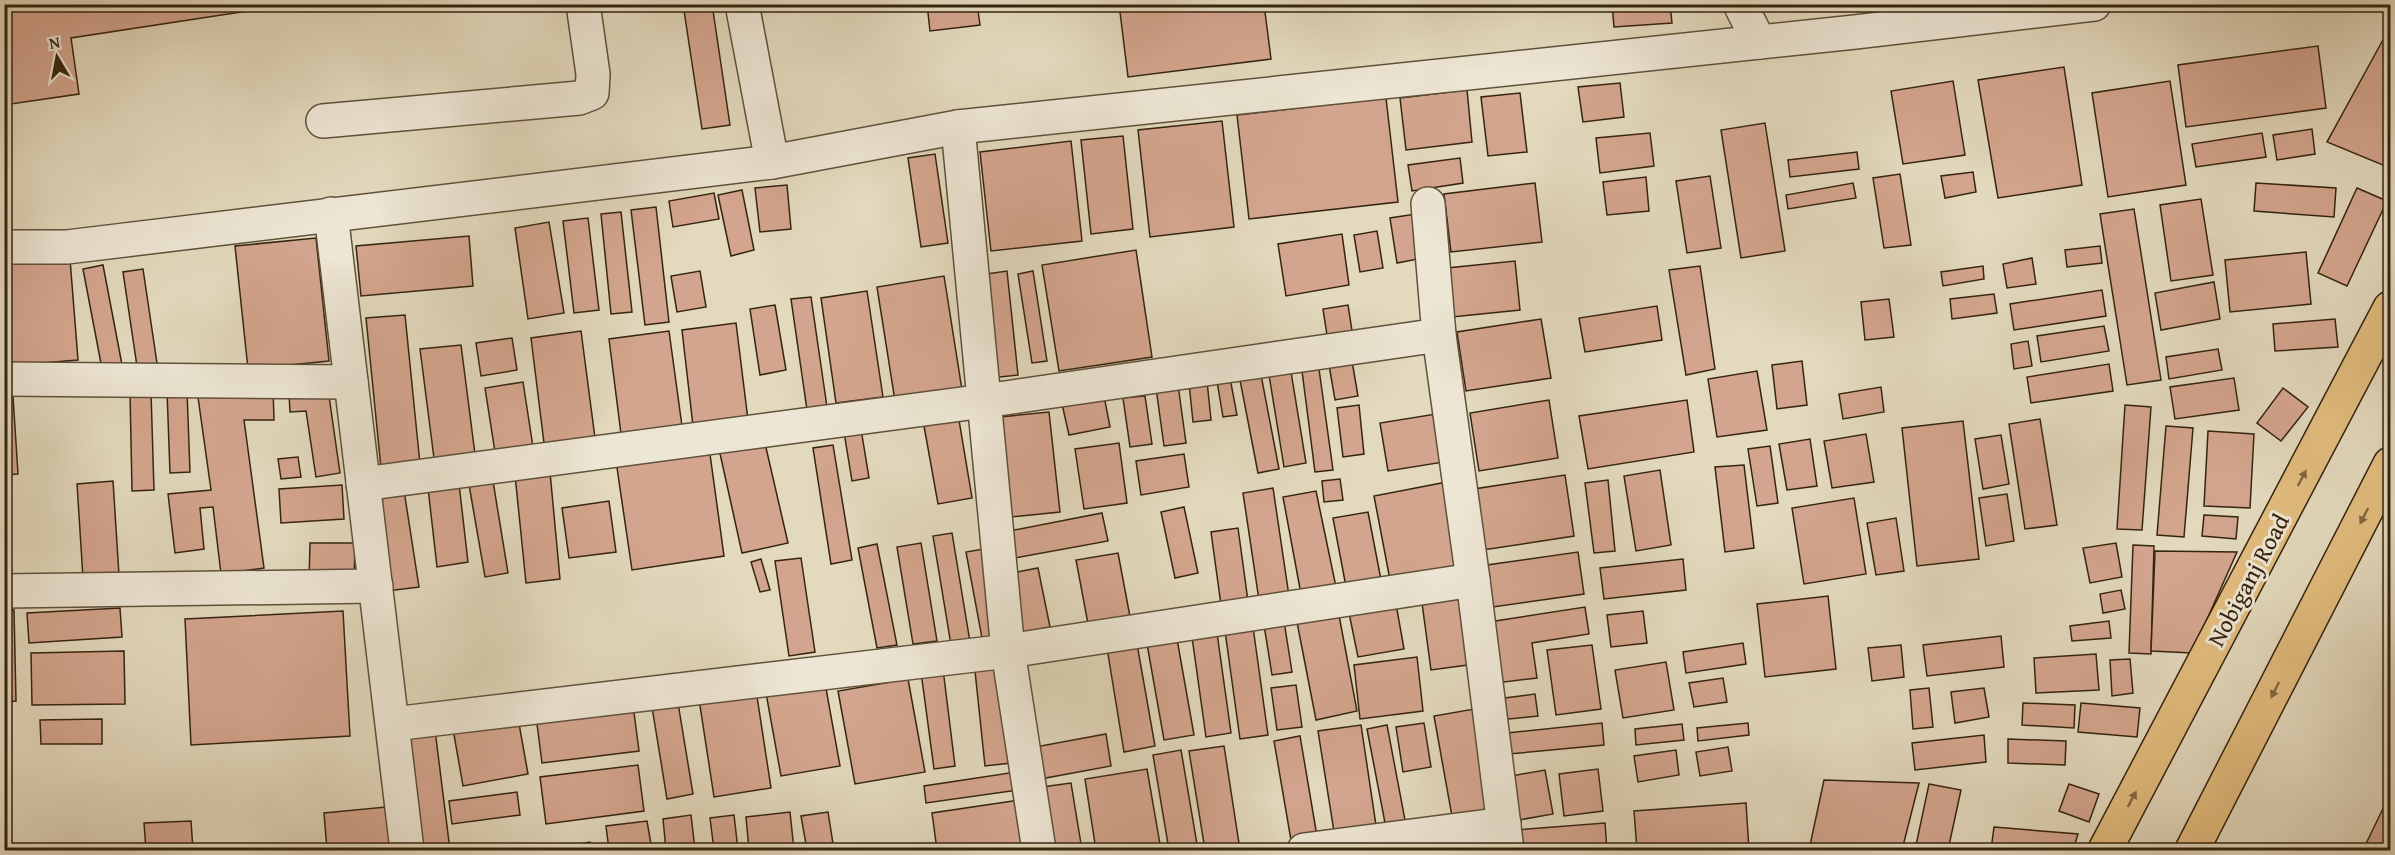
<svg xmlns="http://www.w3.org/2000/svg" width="2395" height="855" viewBox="0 0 2395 855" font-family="'Gentium Book Plus',serif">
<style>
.building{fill:#d4a58e;stroke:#352410;stroke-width:1.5}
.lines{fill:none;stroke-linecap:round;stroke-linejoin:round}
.minor-casing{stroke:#60513b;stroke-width:36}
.major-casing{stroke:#352410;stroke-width:36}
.minor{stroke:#ede6d4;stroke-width:33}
.major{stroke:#e2bc7e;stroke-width:33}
.oneway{fill:#836842}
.labels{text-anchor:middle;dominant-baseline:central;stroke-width:6;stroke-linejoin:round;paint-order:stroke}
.street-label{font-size:24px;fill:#352410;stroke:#ede6d4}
</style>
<rect width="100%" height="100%" fill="#e3d9bd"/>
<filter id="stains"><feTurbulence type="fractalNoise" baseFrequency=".00333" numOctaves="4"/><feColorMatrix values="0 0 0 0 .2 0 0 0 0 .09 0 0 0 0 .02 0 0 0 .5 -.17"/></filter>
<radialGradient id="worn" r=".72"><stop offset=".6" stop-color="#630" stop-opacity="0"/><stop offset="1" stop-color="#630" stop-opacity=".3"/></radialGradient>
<g class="building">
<path d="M4,4H294L71,38L79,94L4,105Z"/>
<path d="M683,4H712L730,125L702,129Z"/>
<path d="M927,4H977L980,25L930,31Z"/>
<path d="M1119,4H1264L1271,59L1128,77Z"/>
<path d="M1612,4H1670L1672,23L1614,27Z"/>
<path d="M2390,27V168L2327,142Z"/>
<path d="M2318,46L2326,108L2186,127L2178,65Z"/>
<path d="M2064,67L2082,185L1998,198L1978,80Z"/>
<path d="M1953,81L1965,155L1903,164L1891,91Z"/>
<path d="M2170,81L2186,185L2108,197L2092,93Z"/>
<path d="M1620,83L1624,117L1583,122L1578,87Z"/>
<path d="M1467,90L1472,142L1406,150L1400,98Z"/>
<path d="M1520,93L1527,152L1488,156L1481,97Z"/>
<path d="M1386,98L1398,202L1249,219L1237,115Z"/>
<path d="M1222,121L1234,227L1150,237L1138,130Z"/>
<path d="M1765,123L1785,251L1741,258L1721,130Z"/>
<path d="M2312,129L2315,154L2277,160L2273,135Z"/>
<path d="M1650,133L1654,166L1600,173L1596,138Z"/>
<path d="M2262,133L2266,157L2196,167L2192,144Z"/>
<path d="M1123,136L1133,229L1091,234L1081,140Z"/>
<path d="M1071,141L1082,241L991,251L980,152Z"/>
<path d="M1857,152L1859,169L1790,177L1788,160Z"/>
<path d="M935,154L948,243L921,247L908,158Z"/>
<path d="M1460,158L1463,183L1412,191L1408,165Z"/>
<path d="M1973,172L1976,192L1945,198L1941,176Z"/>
<path d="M1900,174L1911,245L1884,248L1873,178Z"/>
<path d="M1710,176L1721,248L1687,253L1676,181Z"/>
<path d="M1646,177L1649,211L1607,215L1603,182Z"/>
<path d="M1535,183L1542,242L1451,252L1444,194Z"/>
<path d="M1853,183L1856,198L1788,209L1786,195Z"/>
<path d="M2256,183L2336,188L2334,217L2254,211Z"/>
<path d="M787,185L791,229L760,232L755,188Z"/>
<path d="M2357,188L2387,201L2347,286L2318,273Z"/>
<path d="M742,190L754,250L731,256L718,195Z"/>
<path d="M714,193L719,219L673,227L669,201Z"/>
<path d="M2201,199L2213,275L2171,281L2160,205Z"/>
<path d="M656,207L669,322L645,325L631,210Z"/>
<path d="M2134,209L2161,380L2127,385L2100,214Z"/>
<path d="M621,212L632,312L611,314L601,214Z"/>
<path d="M1416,214L1423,258L1397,263L1390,218Z"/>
<path d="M588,218L599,310L574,313L563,221Z"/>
<path d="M549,222L564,313L528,319L515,228Z"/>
<path d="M1377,231L1383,268L1360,272L1354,235Z"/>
<path d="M1342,234L1349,285L1286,296L1278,244Z"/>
<path d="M469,236L473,286L361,296L356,246Z"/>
<path d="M316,238L329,361L248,369L235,246Z"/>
<path d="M2100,246L2102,263L2067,267L2065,250Z"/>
<path d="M1136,250L1152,357L1059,371L1042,265Z"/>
<path d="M2306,252L2311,304L2230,312L2225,260Z"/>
<path d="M2032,258L2036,284L2007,288L2003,264Z"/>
<path d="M70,259L78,360L4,366V264Z"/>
<path d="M1515,261L1520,310L1452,317L1447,268Z"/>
<path d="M103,265L123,370L103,374L83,269Z"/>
<path d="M1700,266L1715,369L1686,375L1669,270Z"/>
<path d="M1983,266L1984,279L1943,286L1941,272Z"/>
<path d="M143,269L158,370L138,373L123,272Z"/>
<path d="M700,271L706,307L677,312L671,276Z"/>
<path d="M1007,271L1018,375L991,378L980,275Z"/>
<path d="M1033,271L1047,361L1032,363L1018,274Z"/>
<path d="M944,276L962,390L895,401L877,287Z"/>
<path d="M2214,282L2220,319L2161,330L2155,293Z"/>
<path d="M2102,290L2106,316L2014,330L2010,304Z"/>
<path d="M867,291L883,397L836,403L821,298Z"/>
<path d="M1994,294L1997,313L1952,319L1950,299Z"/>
<path d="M811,297L827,407L807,410L791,299Z"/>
<path d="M1889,299L1894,337L1865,340L1861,302Z"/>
<path d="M775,305L786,370L760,375L750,309Z"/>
<path d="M1348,305L1352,331L1327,335L1323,309Z"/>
<path d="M1657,306L1662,340L1585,352L1579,318Z"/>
<path d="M405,315L420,464L381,468L366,318Z"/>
<path d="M1541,319L1551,378L1466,391L1457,332Z"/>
<path d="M2335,319L2338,347L2275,351L2273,324Z"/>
<path d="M736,323L748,420L693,426L682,330Z"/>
<path d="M2104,326L2109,351L2041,362L2037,336Z"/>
<path d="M581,331L595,438L544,443L531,338Z"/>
<path d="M669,331L682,426L621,434L609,339Z"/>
<path d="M512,338L517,370L481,376L476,343Z"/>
<path d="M2028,341L2032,366L2014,369L2011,344Z"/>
<path d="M461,345L476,462L435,466L420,349Z"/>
<path d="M2218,349L2222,370L2169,379L2166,357Z"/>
<path d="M1352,361L1358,396L1335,400L1329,365Z"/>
<path d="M1802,361L1807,405L1777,409L1772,365Z"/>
<path d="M2109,364L2113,391L2031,403L2027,377Z"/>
<path d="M1319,369L1333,470L1315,472L1302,371Z"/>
<path d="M1757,371L1767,430L1717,437L1708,379Z"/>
<path d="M1291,372L1306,463L1284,467L1269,375Z"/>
<path d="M1261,375L1279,469L1258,473L1240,380Z"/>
<path d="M1230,378L1237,415L1223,417L1217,381Z"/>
<path d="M2234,378L2239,410L2175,419L2170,387Z"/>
<path d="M4,381H12L18,474L4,475Z"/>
<path d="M1207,381L1211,420L1193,422L1189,383Z"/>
<path d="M523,382L533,447L495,452L485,388Z"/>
<path d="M1178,385L1186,443L1164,446L1156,388Z"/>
<path d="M1881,387L1884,412L1843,419L1839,394Z"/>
<path d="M273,388L274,420H244L264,568L221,574L213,507L200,508L204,549L175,553L168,494L211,490L197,390Z"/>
<path d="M2283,388L2308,407L2281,441L2257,423Z"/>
<path d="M328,389L340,473L316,477L306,411L290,412L289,393Z"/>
<path d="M167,391H187L190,472L170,473Z"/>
<path d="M130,392H151L154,490L132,491Z"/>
<path d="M1104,396L1110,427L1069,435L1062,404Z"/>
<path d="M1145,396L1152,444L1130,447L1123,398Z"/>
<path d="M1549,400L1558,458L1479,471L1470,413Z"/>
<path d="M1687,400L1694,452L1588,469L1579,416Z"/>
<path d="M1359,405L1364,454L1343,457L1337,408Z"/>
<path d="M2125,405L2151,407L2142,530L2117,529Z"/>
<path d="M1049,412L1060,512L1010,517L1000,417Z"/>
<path d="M1442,413L1450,461L1388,471L1380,423Z"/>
<path d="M2040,419L2057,525L2025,529L2009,424Z"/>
<path d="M959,420L972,498L938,504L924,426Z"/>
<path d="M1963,421L1979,559L1917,566L1902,428Z"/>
<path d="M2166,426L2193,428L2184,537L2157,535Z"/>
<path d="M861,429L869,478L852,481L844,432Z"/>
<path d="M2208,431L2254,434L2250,508L2204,506Z"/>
<path d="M1866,434L1874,482L1832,488L1824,441Z"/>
<path d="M2001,435L2009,484L1983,489L1975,439Z"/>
<path d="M764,439L788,543L742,553L719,449Z"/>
<path d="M1810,439L1817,486L1787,490L1779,444Z"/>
<path d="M1119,443L1127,503L1084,509L1075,449Z"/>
<path d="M833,445L852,560L831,564L813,448Z"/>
<path d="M1770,446L1778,503L1757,506L1748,449Z"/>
<path d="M709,447L724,556L632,570L616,461Z"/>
<path d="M1184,454L1189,487L1141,495L1136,461Z"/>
<path d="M298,457L301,477L281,479L278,459Z"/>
<path d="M1744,465L1754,548L1725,552L1715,467Z"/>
<path d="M1660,470L1671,545L1636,551L1624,476Z"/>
<path d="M550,472L560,579L526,583L515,475Z"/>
<path d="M492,475L508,573L485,577L468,479Z"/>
<path d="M1565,475L1574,536L1483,550L1474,489Z"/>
<path d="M1340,479L1343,500L1324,502L1322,481Z"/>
<path d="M1608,480L1615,551L1594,553L1585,483Z"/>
<path d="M113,481L119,575L83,578L77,484Z"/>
<path d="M1452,481L1469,570L1391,585L1374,496Z"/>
<path d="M403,484L419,587L387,591L371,489Z"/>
<path d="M459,484L468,562L437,567L428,488Z"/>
<path d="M342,485L344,519L281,523L279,489Z"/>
<path d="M1273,488L1289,596L1259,600L1243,493Z"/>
<path d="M1316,491L1336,587L1301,594L1283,497Z"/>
<path d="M2007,494L2014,541L1986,546L1979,498Z"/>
<path d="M1854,498L1866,574L1804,584L1792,508Z"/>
<path d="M609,501L616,552L569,558L562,508Z"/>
<path d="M1184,507L1198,573L1175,578L1161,512Z"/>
<path d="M1368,512L1382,585L1347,592L1333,518Z"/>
<path d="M1102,513L1108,541L1015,558L1009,531Z"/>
<path d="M2204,515L2238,517L2236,539L2202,536Z"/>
<path d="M1896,518L1904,571L1876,575L1867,523Z"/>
<path d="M1238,528L1248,601L1221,605L1211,532Z"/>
<path d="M952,533L970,642L951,645L933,536Z"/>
<path d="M310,543H355L354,581H309Z"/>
<path d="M921,543L937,641L913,644L897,547Z"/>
<path d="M2116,543L2122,577L2090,583L2083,548Z"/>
<path d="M877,544L897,645L877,648L858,548Z"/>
<path d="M2133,545L2154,546L2151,654L2129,653Z"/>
<path d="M983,549L999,635L982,638L966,552Z"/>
<path d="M2155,551L2237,552L2192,653L2151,651Z"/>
<path d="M1578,552L1584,594L1486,608L1480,566Z"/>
<path d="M1118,553L1131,622L1089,629L1076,560Z"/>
<path d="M801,558L815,652L789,656L775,561Z"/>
<path d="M761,559L770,590L760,592L751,562Z"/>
<path d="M1683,559L1686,590L1604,599L1600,568Z"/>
<path d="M1038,568L1050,627L1018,633L1007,574Z"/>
<path d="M2121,590L2125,609L2103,613L2100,594Z"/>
<path d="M1828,596L1836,669L1765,677L1757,604Z"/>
<path d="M1465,597L1475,664L1431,670L1422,603Z"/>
<path d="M1396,604L1404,649L1358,657L1349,613Z"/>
<path d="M1585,607L1589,634L1532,643L1537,678L1496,683L1489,622Z"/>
<path d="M120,608L122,637L29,643L27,613Z"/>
<path d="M4,610H14L16,701L4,702Z"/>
<path d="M1338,610L1357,711L1316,720L1296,617Z"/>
<path d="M343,611L350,736L191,745L185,619Z"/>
<path d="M1643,611L1647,643L1611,647L1607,615Z"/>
<path d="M1284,621L1292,672L1272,675L1264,625Z"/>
<path d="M2109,621L2111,638L2072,641L2070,626Z"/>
<path d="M1253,627L1268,735L1240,739L1225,631Z"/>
<path d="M1217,633L1231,733L1206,737L1192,637Z"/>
<path d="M2001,636L2004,667L1927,676L1923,645Z"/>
<path d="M1177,639L1194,735L1164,740L1147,644Z"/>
<path d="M1743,643L1746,664L1686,673L1683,652Z"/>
<path d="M1137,644L1155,746L1124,752L1107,648Z"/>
<path d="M1592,645L1601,709L1556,715L1547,650Z"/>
<path d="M1901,645L1904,677L1872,681L1868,648Z"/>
<path d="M124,651L125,704L32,705L31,653Z"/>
<path d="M2096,654L2099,690L2036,693L2034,658Z"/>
<path d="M1417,657L1423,711L1360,719L1354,665Z"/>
<path d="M2130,659L2133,693L2112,696L2110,660Z"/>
<path d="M1666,662L1674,710L1623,718L1615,670Z"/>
<path d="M1000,668L1011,763L985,766L975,671Z"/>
<path d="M943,669L955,766L934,769L921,672Z"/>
<path d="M1723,678L1727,702L1694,707L1689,683Z"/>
<path d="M908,679L925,772L855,784L838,691Z"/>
<path d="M825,683L840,766L781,776L766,693Z"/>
<path d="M1296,685L1302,727L1277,730L1271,688Z"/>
<path d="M1929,688L1933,727L1913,729L1910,690Z"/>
<path d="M1984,688L1989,717L1955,723L1951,692Z"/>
<path d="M756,690L771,788L714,797L699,699Z"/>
<path d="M1535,694L1538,716L1499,720L1497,699Z"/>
<path d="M678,703L693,794L667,799L652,707Z"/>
<path d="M2023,703L2075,705L2074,728L2022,725Z"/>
<path d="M2081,703L2140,708L2137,737L2078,732Z"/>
<path d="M633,705L639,751L542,763L536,716Z"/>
<path d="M1474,709L1492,816L1453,822L1434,716Z"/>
<path d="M518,718L528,774L463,786L453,729Z"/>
<path d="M102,719V744H41L40,720Z"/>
<path d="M1424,723L1431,767L1403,772L1396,727Z"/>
<path d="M1602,723L1604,745L1509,754L1507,733Z"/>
<path d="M1748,723L1749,735L1698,741L1697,728Z"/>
<path d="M1682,724L1684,740L1636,745L1635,729Z"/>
<path d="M1361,725L1377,832L1335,838L1318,731Z"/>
<path d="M1387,725L1405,820L1385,823L1367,729Z"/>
<path d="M435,730L450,850H420L406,734Z"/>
<path d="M1106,734L1111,766L1040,779L1035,747Z"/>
<path d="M1984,735L1986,762L1915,770L1912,743Z"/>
<path d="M1300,736L1318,842L1292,846L1274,741Z"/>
<path d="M2008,739L2066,741L2065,765L2008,763Z"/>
<path d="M1224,746L1240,850H1205L1189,751Z"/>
<path d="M1728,747L1732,771L1700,776L1696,752Z"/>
<path d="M1181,750L1198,850H1169L1153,755Z"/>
<path d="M1676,750L1679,775L1638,782L1634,756Z"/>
<path d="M638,765L644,811L546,824L540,777Z"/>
<path d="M1147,769L1161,850H1096L1085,779Z"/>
<path d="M1598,769L1603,811L1564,816L1559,774Z"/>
<path d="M1545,770L1553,814L1519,820L1511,776Z"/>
<path d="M1016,772L1018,790L926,803L924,786Z"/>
<path d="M1824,780L1919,783L1902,850H1809Z"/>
<path d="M1071,783L1082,850H1053L1042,787Z"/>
<path d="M1929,784L1961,790L1948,850H1915Z"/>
<path d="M2069,784L2099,794L2089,822L2059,811Z"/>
<path d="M517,792L520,815L452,824L449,801Z"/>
<path d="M2390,794V850H2363Z"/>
<path d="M1020,800L1026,844L982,850H937L932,813Z"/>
<path d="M1746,803L1749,850H1637L1634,811Z"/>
<path d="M386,807L390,850H327L324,813Z"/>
<path d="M790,812L794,850H749L746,817Z"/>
<path d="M828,812L834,850H807L801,816Z"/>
<path d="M691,815L695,850H666L663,819Z"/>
<path d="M734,815L738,850H714L710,818Z"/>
<path d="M191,821L193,850H146L144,823Z"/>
<path d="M647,821L652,850H609L606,826Z"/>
<path d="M1605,823L1607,850H1517L1515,830Z"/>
<path d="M1994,827L2078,834L2073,850H1991Z"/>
<path d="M1488,840L1490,850H1440L1439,848Z"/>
<path d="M590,842L591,850H561V847Z"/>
<path d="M308,844L309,850H288V847Z"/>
</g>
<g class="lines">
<g class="minor-casing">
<g id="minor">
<path d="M742,4L772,162"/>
<path d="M1740,4L1759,42"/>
<path d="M323,121L579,98L592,93L593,74L583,4"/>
<path d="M958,127L1008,651L1039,850"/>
<path d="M1428,204L1439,335"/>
<path d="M331,214L407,850"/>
<path d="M4,247H67L772,162L958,127L1855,32L2094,4"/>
<path d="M4,379L351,382"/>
<path d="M363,484L984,401L1439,335L1473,580"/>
<path d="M4,591L376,586"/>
<path d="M393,724L1008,651L1473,580L1507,850"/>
<path d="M1304,850L1504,824"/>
</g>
</g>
<g class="major-casing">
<g id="major">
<path d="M2105,850L2390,308"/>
<path d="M2192,850L2390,464"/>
</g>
</g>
<use href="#minor" class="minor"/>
<use href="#major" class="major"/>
</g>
<defs><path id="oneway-solid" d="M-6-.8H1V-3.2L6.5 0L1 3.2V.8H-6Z" transform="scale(1.5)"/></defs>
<g class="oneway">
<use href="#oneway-solid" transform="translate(2302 478) rotate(-62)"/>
<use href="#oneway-solid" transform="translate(2364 516) rotate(117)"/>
<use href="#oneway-solid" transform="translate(2275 690) rotate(117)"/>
<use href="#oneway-solid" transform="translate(2132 799) rotate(-62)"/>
</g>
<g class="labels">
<g class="street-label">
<text transform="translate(2248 580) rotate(-62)">Nobiganj Road</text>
</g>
</g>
<rect width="2395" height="855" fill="none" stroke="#e3d9bd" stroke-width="24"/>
<rect x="6" y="6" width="2383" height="843" fill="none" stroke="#352410" stroke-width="3"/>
<rect x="12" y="12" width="2371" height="831" fill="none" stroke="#352410" stroke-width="1.5"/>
<g transform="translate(57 57) rotate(350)" stroke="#ede6d4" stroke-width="4.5" paint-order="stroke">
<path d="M0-4.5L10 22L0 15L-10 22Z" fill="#352410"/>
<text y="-9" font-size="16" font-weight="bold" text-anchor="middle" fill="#352410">N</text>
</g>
<rect width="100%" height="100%" filter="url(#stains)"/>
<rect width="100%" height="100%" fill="url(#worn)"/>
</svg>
